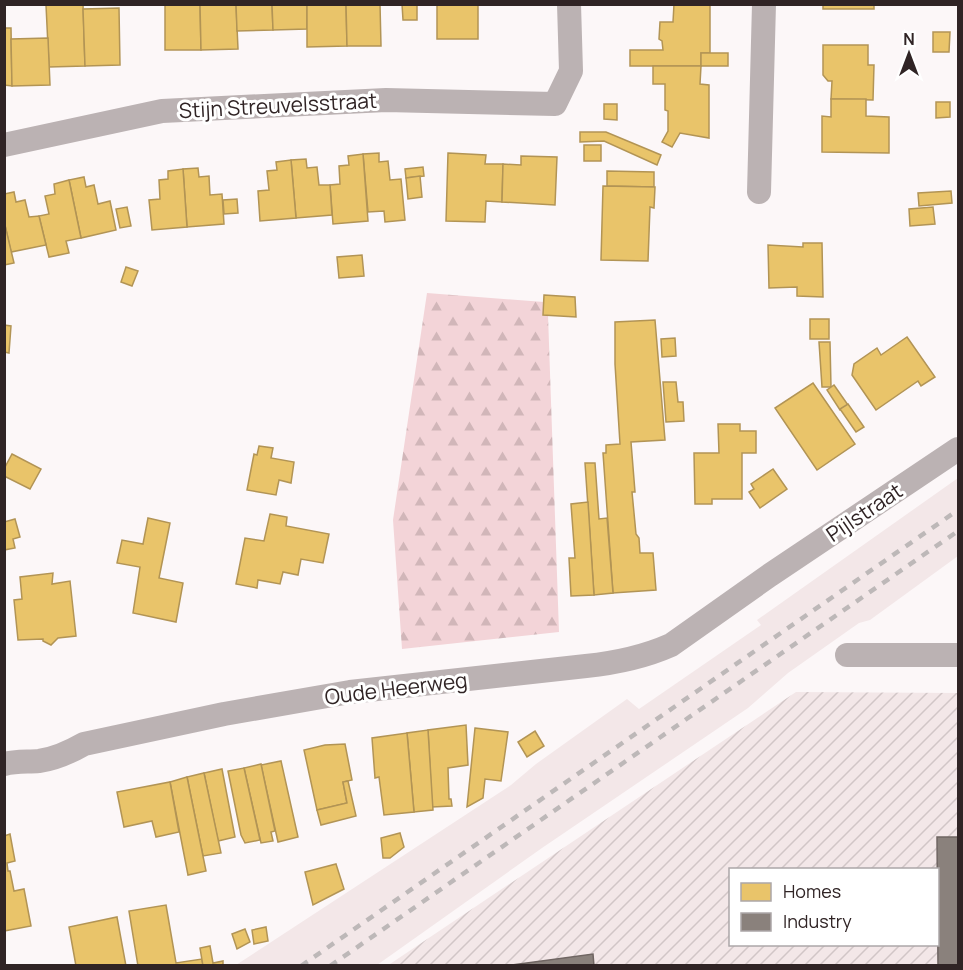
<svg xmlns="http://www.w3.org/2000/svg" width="963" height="970" viewBox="0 0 963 970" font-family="Manrope,sans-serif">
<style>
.built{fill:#f3e7e8}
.industrial{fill:url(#industrial-furrows);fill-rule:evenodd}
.forest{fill:url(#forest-firs)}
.homes{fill:#e9c46a;stroke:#b29455;stroke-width:1.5}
.industry{fill:#8a817c;stroke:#6f6562;stroke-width:1.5}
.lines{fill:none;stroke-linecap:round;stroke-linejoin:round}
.minor{stroke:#bbb2b3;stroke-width:24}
.rail{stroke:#bdb8b8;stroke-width:4.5;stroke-dasharray:8 8;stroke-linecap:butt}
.labels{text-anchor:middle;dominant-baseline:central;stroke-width:6;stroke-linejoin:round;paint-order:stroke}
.street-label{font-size:21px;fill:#302425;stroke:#fff}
</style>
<defs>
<pattern id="industrial-furrows" width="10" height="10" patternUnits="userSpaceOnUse" patternTransform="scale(1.5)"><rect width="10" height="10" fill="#f3e7e8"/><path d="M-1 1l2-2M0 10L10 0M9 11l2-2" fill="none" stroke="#d1c6c7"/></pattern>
<pattern id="forest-firs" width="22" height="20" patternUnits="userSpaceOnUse" patternTransform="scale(1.5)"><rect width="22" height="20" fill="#f3d4d8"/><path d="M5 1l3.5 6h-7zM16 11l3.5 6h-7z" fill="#d1b6b9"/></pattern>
</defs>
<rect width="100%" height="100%" fill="#fcf7f8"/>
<path class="built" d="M958,478V556L870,620L859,623L788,673L748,708L542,848L377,965H236L511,785L536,764L627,699L639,709L761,625L757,620Z"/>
<path class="industrial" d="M796,692L958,693V965L387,966ZM730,870H938V944H730Z"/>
<path class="forest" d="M427,293L544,302L543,315H548L559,632L402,649L393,520Z"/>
<g class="homes">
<path d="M83,4L85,66L49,67L46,5Z"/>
<path d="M165,4H200L201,50H165Z"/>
<path d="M200,4H236L238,49L201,50Z"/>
<path d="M236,4H272L273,30L237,31Z"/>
<path d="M272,4H307V29L273,30Z"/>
<path d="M307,4H346L347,46L307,47Z"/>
<path d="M346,4H380L381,46H347Z"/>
<path d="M402,4H417V20H403Z"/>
<rect x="437" y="4" width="41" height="35"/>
<path d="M674,4H710V53H701V66H630V50H663L662,41L659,39L660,22H673Z"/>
<rect x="823" y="4" width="51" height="5"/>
<path d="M119,8L120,65L85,66L83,9Z"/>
<path d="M4,28H11L12,86L4,85Z"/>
<path d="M933,32H950L949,52H933Z"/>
<path d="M48,38L50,85L12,86L11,39Z"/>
<path d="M823,45H868V65H874L873,100L831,99L832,81H828L823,75Z"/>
<rect x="701" y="53" width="27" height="13"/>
<path d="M653,66H701L700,84L709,85V138L680,133L672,147L662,142L668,131V111L665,110V84H653Z"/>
<path d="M831,99H866V116L889,117V153L822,152V116L831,117Z"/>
<path d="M936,102H950V117L936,118Z"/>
<path d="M604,104H617V120L604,119Z"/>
<path d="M580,132H606L661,155L657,165L604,141L580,142Z"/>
<rect x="584" y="145" width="17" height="16"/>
<path d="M379,153V162L388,161L390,180L401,179L405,220L385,222L384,211L368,212L363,154Z"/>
<path d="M448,153L486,155L485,164H503L502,202L486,201L485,222L446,221Z"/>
<path d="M363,154L368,221L333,224L330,185L340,184L339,166L349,165L348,156Z"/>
<path d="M521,156L557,157L555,205L502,202L503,164L521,165Z"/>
<path d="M306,159L307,168L317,167L319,185H330L332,215L296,218L291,160Z"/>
<path d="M291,160L296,218L260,221L258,191L269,190L267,171L277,170L276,162Z"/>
<path d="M423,167L424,176L406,178L405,169Z"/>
<path d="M198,168L199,177L209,176L210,195L222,194L224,224L187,227L183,169Z"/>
<path d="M183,169L187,227L152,230L149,200L160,199L159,180L168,179V171Z"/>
<path d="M607,171L654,172V187L607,186Z"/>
<path d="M420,176L422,197L408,199L406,178Z"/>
<path d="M84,177L86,187L94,185L98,204L110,201L116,230L81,238L69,180Z"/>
<path d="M69,180L81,238L66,241L69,253L49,257L39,216L49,214L45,196L55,194L54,184Z"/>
<path d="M603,186L655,187L654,208L650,207L648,261L601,260Z"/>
<path d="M951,191L952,203L919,206L918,193Z"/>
<path d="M14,192L16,202L25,200L29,217L39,216L46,245L11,252L4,221V194Z"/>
<path d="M237,199L238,213L224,214L223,200Z"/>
<path d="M127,207L131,226L120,228L116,209Z"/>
<path d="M933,207L935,224L910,226L909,209Z"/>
<path d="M4,221L14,263L4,265Z"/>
<path d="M803,243H822L823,297L797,296V287L769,288L768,245L803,247Z"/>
<path d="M362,255L364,276L339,278L337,257Z"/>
<path d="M126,267L138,271L132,286L121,282Z"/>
<path d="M544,295L575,297L576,317L543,315Z"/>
<rect x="810" y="319" width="19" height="20"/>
<path d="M655,320L665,440L631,442L635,492H632L636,534L639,538L640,553H653L656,590L613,593L603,453H606V445L620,444L615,364V322Z"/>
<path d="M4,325L11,326L9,353L4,352Z"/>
<path d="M907,337L935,377L921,386L918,381L876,410L852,375L854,364L877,348L881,355Z"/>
<path d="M675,338L676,356L662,357L661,339Z"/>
<path d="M819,342H830L831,387H822Z"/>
<path d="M663,382H676L678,402H683L684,421L666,422Z"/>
<path d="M813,383L855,444L817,470L775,408Z"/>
<path d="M834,385L848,405L840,410L827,390Z"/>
<path d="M848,404L864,427L856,432L840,409Z"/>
<path d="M718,424H740V431H756V453H742V499H712V504H695L694,453H719Z"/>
<path d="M259,446L273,448L271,458L294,462L291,483L279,480L276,495L247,490L254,454L257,455Z"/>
<path d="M12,454L41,469L30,489L4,476V469Z"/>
<path d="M585,463H595L599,519L607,518L613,593L594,595Z"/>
<path d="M773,469L787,489L760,508L749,492L754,489L751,484Z"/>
<path d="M588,502L594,595L571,596L569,558H575L571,504Z"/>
<path d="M270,514L287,517L286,526L329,534L323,563L301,559L298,575L283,572L280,584L258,580L257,588L236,584L245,538L264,541Z"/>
<path d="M148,518L170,523L159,578L183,583L176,622L133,613L140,567L117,563L122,540L143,544Z"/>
<path d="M15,519L20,537L13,539L15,548L4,550V522Z"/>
<path d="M53,573L52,584L70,581L76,636L58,638L51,645L43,641V639L18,640L14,600L22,599L20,577Z"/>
<path d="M466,725L468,765L448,768L449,799H451L452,806L432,807L428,730Z"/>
<path d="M475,728L508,732L501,781L485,779L483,798L467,807Z"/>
<path d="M428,730L433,810L414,812L407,733Z"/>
<path d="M535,731L544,746L527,757L518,742Z"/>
<path d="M407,733L414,812L384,815L379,777L375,778L372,738Z"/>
<path d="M345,744L352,780L343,782L347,803L317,810L304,750L325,745Z"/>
<path d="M281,761L298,837L278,842L261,765Z"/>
<path d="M261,764L275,831L271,832L273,841L261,843L244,768Z"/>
<path d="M244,768L260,840L245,843L241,835L228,771Z"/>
<path d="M222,769L235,837L218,841L204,773Z"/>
<path d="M204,773L221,853L203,856L187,777Z"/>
<path d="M187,777L206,871L188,875L170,782Z"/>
<path d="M348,781L356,816L321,825L317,810L347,803L343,782Z"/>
<path d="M170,782L179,832L156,837L152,821L124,827L117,792Z"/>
<path d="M400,833L404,847L390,858H383L381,838Z"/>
<path d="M10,834L15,861L7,863L8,871H10L14,891L24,889L31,926L4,931V836Z"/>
<path d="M336,864L344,889L313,905L305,872Z"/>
<path d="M166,905L176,963L202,959L203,966H138L129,911Z"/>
<path d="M117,917L126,966H76L69,927Z"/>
<path d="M266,927L268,941L254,944L252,930Z"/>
<path d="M245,929L250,942L237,949L232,934Z"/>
<path d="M210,946L213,963L223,961V966H203L200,948Z"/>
</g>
<g class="industry">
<path d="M937,837H958V966H938Z"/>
<path d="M593,954L594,966H504Z"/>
</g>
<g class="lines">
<g class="minor">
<path d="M4,145L162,111L386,100L555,104L571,71L569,4"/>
<path d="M759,192L764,4"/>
<path d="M847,655H958"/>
<path d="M4,764C16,761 27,762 39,761C55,759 70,752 84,744L224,714L350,692L586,666C615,663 644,657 671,645L770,575L958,449"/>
</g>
<g class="rail">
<path d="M301,966L958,510"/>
<path d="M330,966L958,531"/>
</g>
</g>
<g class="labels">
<g class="street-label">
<text transform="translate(278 105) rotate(-3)">Stijn Streuvelsstraat</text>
<text transform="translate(864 512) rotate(-34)">Pijlstraat</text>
<text transform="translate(396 688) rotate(-7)">Oude Heerweg</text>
</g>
</g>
<rect width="963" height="970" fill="none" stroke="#302425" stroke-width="12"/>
<rect x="729" y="868" width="210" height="78" fill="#ffffff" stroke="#aca7a8" stroke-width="1.5"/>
<rect x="741" y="883" width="30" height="18" fill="#e9c46a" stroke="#aca7a8" stroke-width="1.5"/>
<text x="783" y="898" font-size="18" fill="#302425">Homes</text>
<rect x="741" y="913" width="30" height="18" fill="#8a817c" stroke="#aca7a8" stroke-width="1.5"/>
<text x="783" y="928" font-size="18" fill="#302425">Industry</text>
<g transform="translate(909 54)" stroke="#ffffff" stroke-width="4.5" paint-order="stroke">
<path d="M0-4.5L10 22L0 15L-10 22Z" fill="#302425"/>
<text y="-9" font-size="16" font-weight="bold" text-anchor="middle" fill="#302425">N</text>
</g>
</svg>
